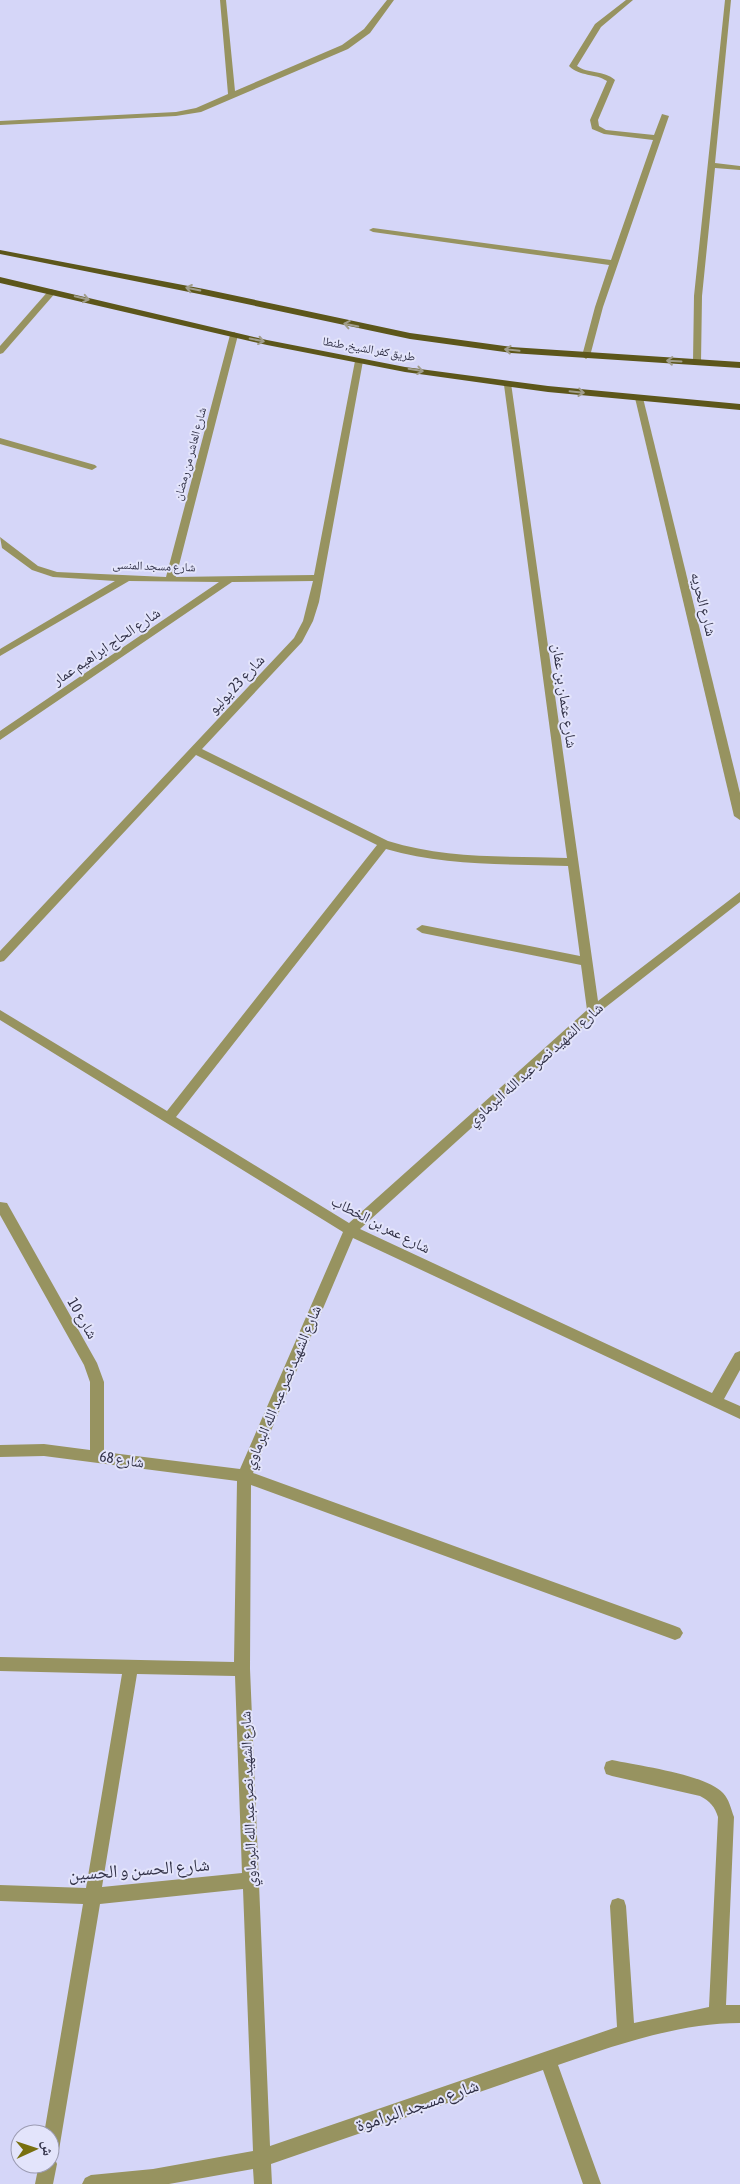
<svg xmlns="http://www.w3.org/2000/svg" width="740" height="2184" viewBox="0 0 740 2184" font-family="'Asap Condensed','Noto Naskh Arabic',sans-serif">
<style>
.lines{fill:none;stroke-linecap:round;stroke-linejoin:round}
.minor{fill:#979360;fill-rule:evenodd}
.major{fill:#5c561b;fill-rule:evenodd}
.oneway{stroke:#a09d8b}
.labels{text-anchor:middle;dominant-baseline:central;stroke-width:4;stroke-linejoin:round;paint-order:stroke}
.far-street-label{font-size:12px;fill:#313147;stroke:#e3e4fb}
.street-label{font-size:15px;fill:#313147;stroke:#e3e4fb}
.near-street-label{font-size:18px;fill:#313147;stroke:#e3e4fb}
</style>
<rect width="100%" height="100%" fill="#d5d6f8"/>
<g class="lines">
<g class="minor">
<path d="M220,0H226L235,91L342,45L364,29L387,0H394L370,33L348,49L201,112L176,116L0,125V121L176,112L196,108L228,94Z"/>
<path d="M626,0H633L601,27L577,66C588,74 604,70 615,80L598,120L599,126L606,130L654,135L662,114L669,116L603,307L590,356L586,359L582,356L595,307L609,265L373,232L369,230L373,228L611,260L653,140L604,134L592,129L590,120L607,81C595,73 580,77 569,66L595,24Z"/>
<path d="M725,0H731L715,163L740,166V170L715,168L702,296L701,362L697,365L693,362L694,296Z"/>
<path d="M50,289L57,291L3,353L0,354V346Z"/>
<path d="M234,332L238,335L176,577L314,575L355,361L359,358L363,361L319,602L313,621L302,642L202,749L388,841C446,859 506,856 567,858L504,385L511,383L598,1001L740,892V902L597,1014L360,1229L712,1393L735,1353L740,1351V1370L724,1399L740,1406V1419L353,1238L253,1473L675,1626L680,1628L683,1633L680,1638L675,1640L251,1485L250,1669L270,2146L617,2027L610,1906L612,1900L618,1898L624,1900L626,1906L634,2023L709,2007L718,1817C715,1807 710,1801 700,1796L612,1776L606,1774L604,1768L606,1762L612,1760C639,1766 705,1774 723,1793C729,1799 731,1809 734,1817L726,2005H740V2023C679,2023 616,2045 558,2065L601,2184H583L543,2070L271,2164L272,2184H254L253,2169L169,2184H82L85,2178L91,2175L153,2169L253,2151L243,1889L100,1904L59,2150L54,2157L57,2164L53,2184H35L39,2164H50V2134H44L83,1904L0,1901V1885L86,1888L122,1674L0,1671V1657L234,1662L237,1481L44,1456L0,1457V1445L44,1444L90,1450V1382L84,1365L0,1215V1202L7,1203L97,1363L104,1382V1452L240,1469L343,1232L0,1020V1010L167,1111L377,845L196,755L4,961L0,962V951L294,638L303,621L313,581L232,582L0,740V731L219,582L129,581L0,656V649L115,581L53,577L32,570L2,548L0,537L38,566L57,572L166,577L230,335ZM386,849C445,866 507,864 568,866L580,956L422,925L416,929L422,933L581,965L587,1010L349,1223L176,1117ZM137,1674L235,1676L242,1873L102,1887Z"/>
<path d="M639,395L643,398L740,793V820L734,816L635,398Z"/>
<path d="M0,438L95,465L97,467L92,470L0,444Z"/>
</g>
<g class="major">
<path d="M0,250L204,289L410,333L511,347L740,362V368L511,353L410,339L204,295L0,254Z"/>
<path d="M0,277L267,340L405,367L548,386L740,404V410L548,392L405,372L267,345L0,283Z"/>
</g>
</g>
<defs><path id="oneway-shaft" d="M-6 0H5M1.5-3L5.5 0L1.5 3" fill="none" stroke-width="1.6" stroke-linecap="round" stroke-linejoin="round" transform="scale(1.25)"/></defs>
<g class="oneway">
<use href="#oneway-shaft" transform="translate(193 289) rotate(-168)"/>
<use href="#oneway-shaft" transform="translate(82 298) rotate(14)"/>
<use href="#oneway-shaft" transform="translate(351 325) rotate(-169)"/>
<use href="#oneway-shaft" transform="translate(257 340) rotate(12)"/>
<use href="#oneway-shaft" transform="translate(512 350) rotate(-174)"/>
<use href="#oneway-shaft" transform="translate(674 361) rotate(-177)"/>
<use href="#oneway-shaft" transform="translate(416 370) rotate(9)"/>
<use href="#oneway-shaft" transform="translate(577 392) rotate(6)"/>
</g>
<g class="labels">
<g class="far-street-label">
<text transform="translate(369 349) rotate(10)">طريق كفر الشيخ, طنطا</text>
<text transform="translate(190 454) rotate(-75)">شارع العاشر من رمضان</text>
<text transform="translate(154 566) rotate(2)">شارع مسجد المنسى</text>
</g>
<g class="street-label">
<text transform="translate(704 604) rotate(76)">شارع الحريه</text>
<text transform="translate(106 646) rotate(-34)">شارع الحاج ابراهيم عمار</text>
<text transform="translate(236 684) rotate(-47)">شارع 23 يوليو</text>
<text transform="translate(565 696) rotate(82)">شارع عثمان بن عفان</text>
<text transform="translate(535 1064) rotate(-42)">شارع الشهيد نصر عبد الله البرماوي</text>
<text transform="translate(381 1224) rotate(27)">شارع عمر بن الخطاب</text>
<text transform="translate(83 1318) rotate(60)">شارع 10</text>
<text transform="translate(282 1387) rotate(-67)">شارع الشهيد نصر عبد الله البرماوي</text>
<text transform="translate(122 1459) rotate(8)">شارع 68</text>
<text transform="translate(248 1799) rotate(-92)">شارع الشهيد نصر عبد الله البرماوي</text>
</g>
<g class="near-street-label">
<text transform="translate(139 1869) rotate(-4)">شارع الحسن و الحسين</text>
<text transform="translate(417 2105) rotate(-19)">شارع مسجد البراموة</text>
</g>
</g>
<g transform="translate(35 2149) rotate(87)"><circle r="24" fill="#e3e4fb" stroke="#9c9cb3"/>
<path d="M0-4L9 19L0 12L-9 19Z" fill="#786f0f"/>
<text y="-8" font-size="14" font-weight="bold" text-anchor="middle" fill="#313147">ش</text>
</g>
</svg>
